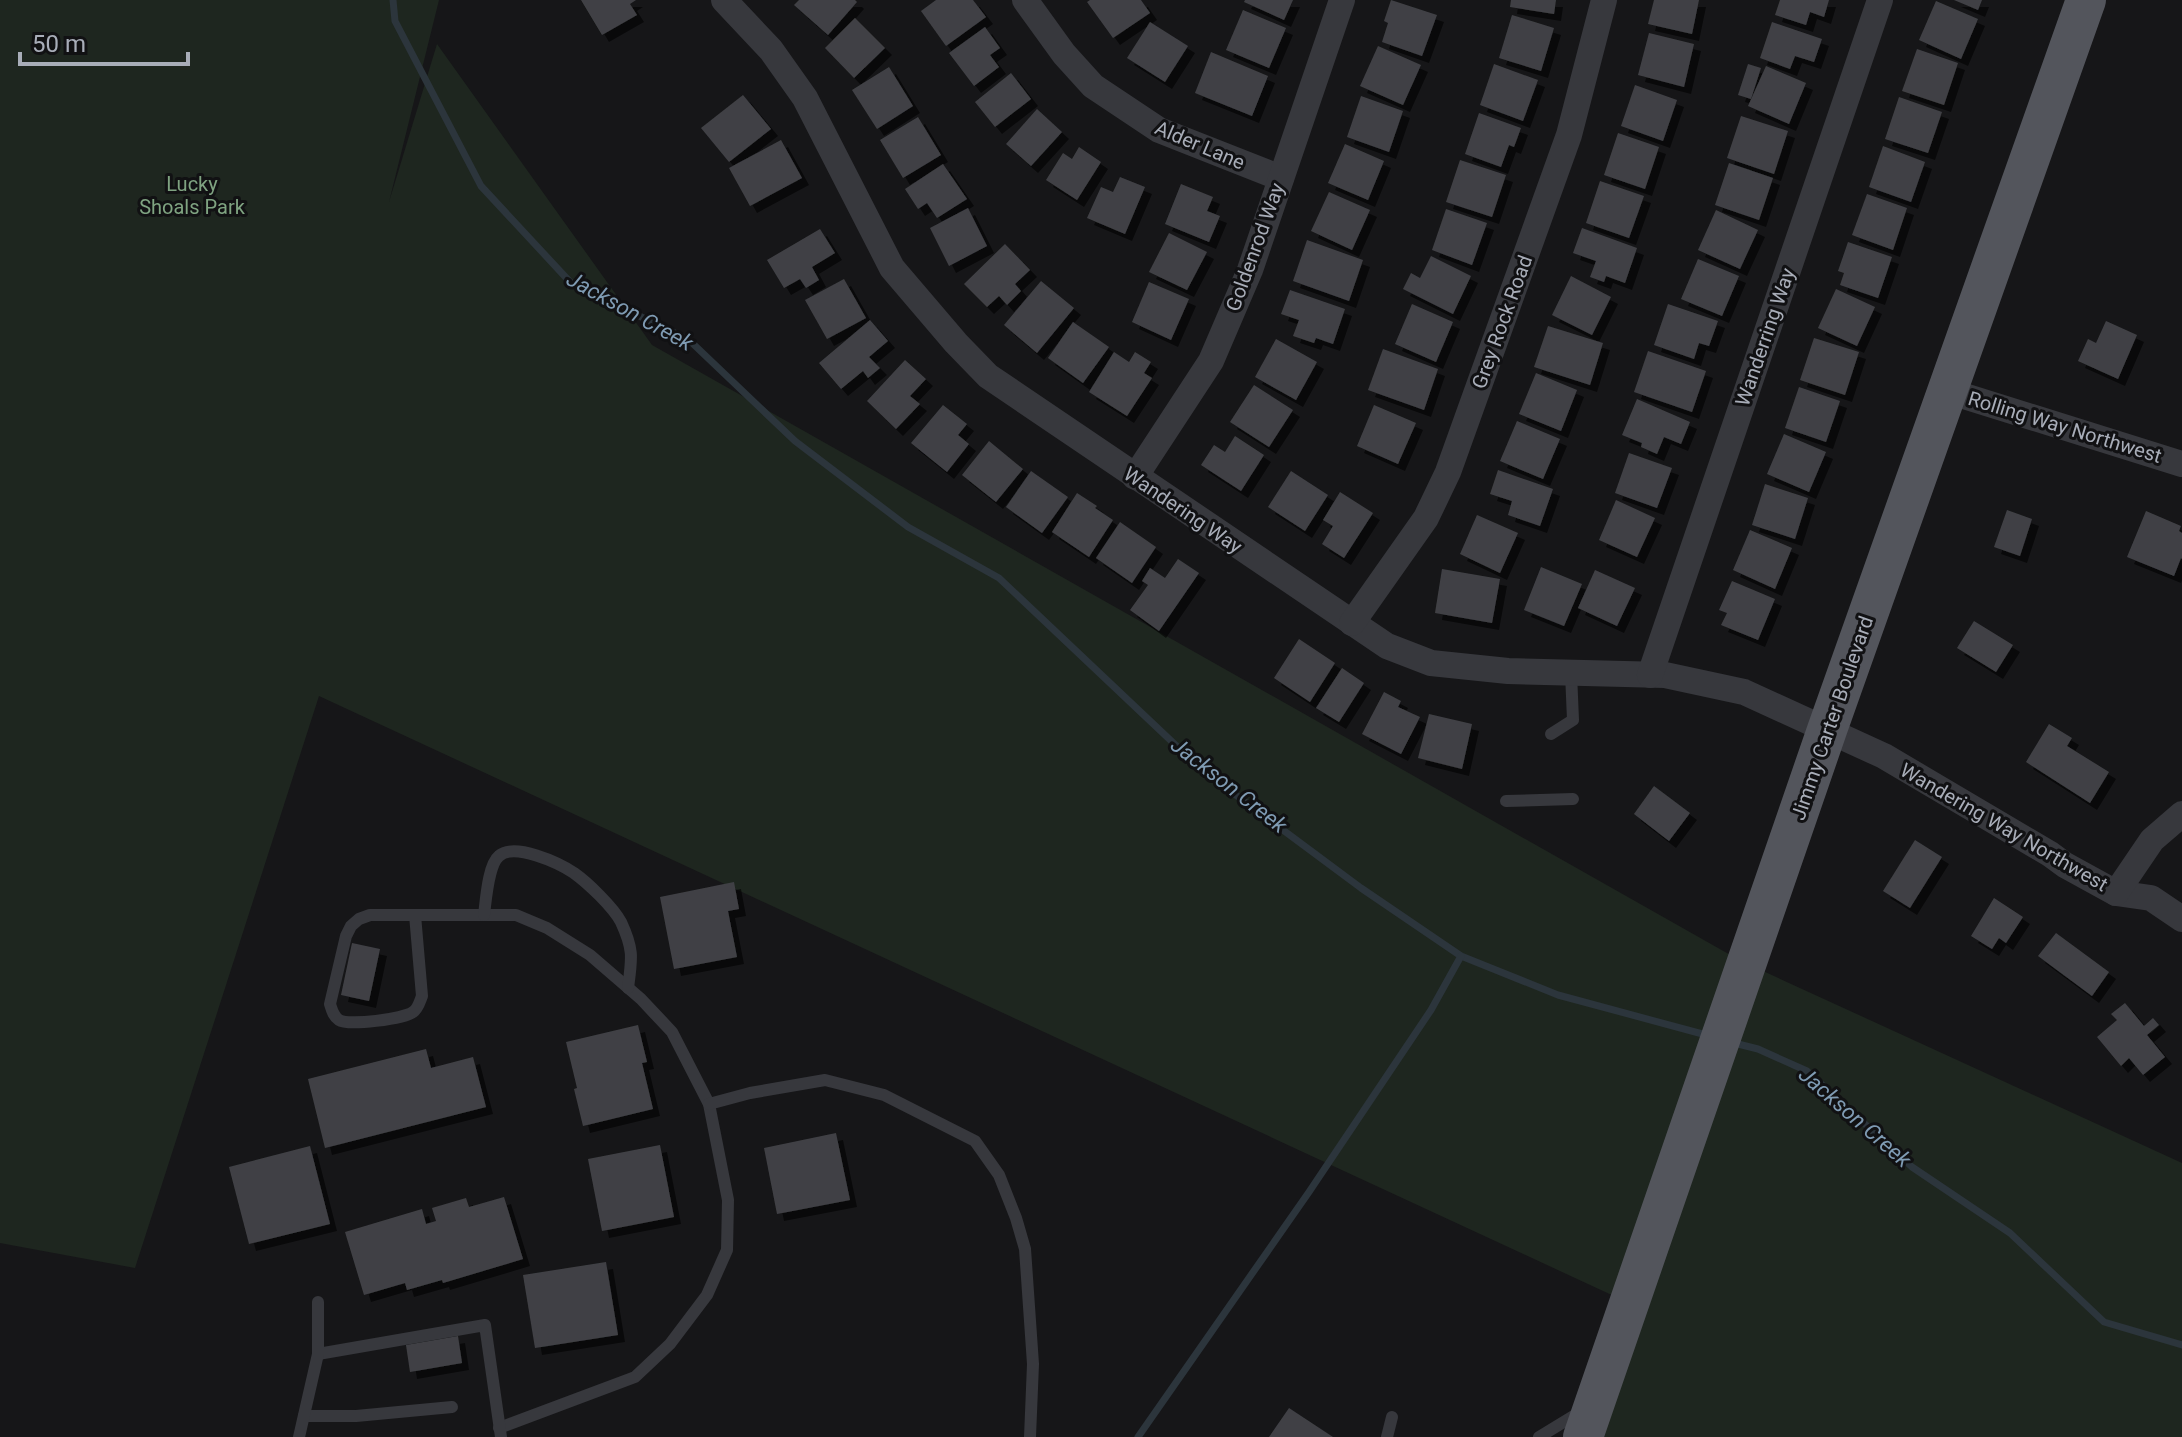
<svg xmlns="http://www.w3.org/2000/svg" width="2182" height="1437" viewBox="0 0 2182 1437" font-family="Roboto,sans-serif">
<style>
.green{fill:#1e261f}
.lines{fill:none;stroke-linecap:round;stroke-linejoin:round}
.stream{stroke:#2c353c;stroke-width:7}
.building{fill:#404145;filter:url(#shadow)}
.lane{stroke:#37383d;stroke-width:12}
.street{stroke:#37383d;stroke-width:26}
.primary{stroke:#53555c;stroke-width:40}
.labels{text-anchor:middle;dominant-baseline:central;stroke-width:6;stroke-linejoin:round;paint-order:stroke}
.street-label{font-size:20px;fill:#a8adb8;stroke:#111113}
.park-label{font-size:20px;fill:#7fa381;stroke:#111113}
.water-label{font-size:22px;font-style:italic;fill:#7f9bb3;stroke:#111113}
</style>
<defs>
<filter id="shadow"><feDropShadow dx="7" dy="7" stdDeviation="0" flood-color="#0009"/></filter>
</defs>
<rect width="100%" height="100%" fill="#161618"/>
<path class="green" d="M0,0H439L389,202L437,44L652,345L1741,961L2182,1163V1437H1580L1629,1303L319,696L135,1268L0,1243Z"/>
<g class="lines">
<g class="stream">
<path d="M393,0L395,21L481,186L571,283L689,340L795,441L908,527L999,578L1202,770L1361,888L1461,956L1558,995L1710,1036"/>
<path d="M1734,1043L1758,1049L1807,1071L1912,1167L2010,1233L2104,1322L2182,1345"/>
<path d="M1138,1437L1309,1192L1431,1010L1461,956"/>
</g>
</g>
<g class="building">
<path d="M581,0H636L630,4L637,15L602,35Z"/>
<path d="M799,0H855L857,2L828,35L794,5Z"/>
<path d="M936,0H973L986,17L946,46L921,11Z"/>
<path d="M1090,0H1141L1150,13L1113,38L1087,2Z"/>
<path d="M1245,0H1293L1284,20L1244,2Z"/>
<path d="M1391,0L1437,15L1422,56L1382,42L1388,23L1384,21Z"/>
<path d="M1511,0H1556L1554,14L1510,7Z"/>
<path d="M1654,0H1699L1692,34L1648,24Z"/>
<path d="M1780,0H1829L1824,17L1810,12L1806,25L1775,15Z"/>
<path d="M1954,0H1982L1978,10Z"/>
<path d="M1936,1L1978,19L1961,59L1919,40Z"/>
<path d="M1243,10L1286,28L1269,68L1226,50Z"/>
<path d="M1512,15L1554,28L1541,71L1499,58Z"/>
<path d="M855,18L885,48L854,78L825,48Z"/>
<path d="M1150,22L1188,46L1165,82L1127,58Z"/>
<path d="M1772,22L1822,39L1814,62L1795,56L1790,69L1760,58Z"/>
<path d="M985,27L1000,48L990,55L999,67L974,86L949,53Z"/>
<path d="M1649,33L1694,44L1684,87L1638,75Z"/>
<path d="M1378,46L1421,65L1403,105L1360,86Z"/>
<path d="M1917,49L1958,63L1944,105L1902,91Z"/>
<path d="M1211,52L1268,76L1252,116L1195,93Z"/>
<path d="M1494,64L1538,80L1523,121L1480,105Z"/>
<path d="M1748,64L1761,68L1751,99L1738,95Z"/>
<path d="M1766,66L1806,83L1789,124L1748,106Z"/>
<path d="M889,67L913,106L877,129L852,90Z"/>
<path d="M1011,73L1031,99L995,127L975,102Z"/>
<path d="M1635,85L1677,100L1663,141L1621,126Z"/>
<path d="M743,95L771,129L729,162L701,128Z"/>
<path d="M1361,96L1403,111L1389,152L1347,137Z"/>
<path d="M1899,97L1942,112L1928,153L1885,139Z"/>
<path d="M1037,109L1062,132L1031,166L1006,144Z"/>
<path d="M1479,113L1521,128L1514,147L1509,145L1501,167L1465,154Z"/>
<path d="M1741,116L1788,131L1774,174L1727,158Z"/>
<path d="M918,117L941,155L903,178L880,140Z"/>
<path d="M1618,133L1659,147L1645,189L1604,175Z"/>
<path d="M781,140L802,178L750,206L729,168Z"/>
<path d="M1345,144L1384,161L1368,200L1328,183Z"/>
<path d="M1883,146L1925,162L1911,202L1869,187Z"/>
<path d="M1079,147L1101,162L1077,200L1046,180L1063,153L1072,159Z"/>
<path d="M1460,160L1506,175L1492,217L1446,202Z"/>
<path d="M1729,163L1773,178L1759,220L1715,205Z"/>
<path d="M943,164L967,199L937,218L927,203L918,209L905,189Z"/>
<path d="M1120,177L1145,187L1125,234L1087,218L1101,187L1113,192Z"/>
<path d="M1600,181L1644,196L1629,238L1586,223Z"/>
<path d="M1181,184L1213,197L1207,211L1220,216L1209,242L1165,224Z"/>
<path d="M1329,192L1370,210L1352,250L1311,231Z"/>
<path d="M1867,194L1907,208L1893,250L1852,235Z"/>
<path d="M968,208L987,246L949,266L930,228Z"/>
<path d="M1446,209L1487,223L1472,265L1432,250Z"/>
<path d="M1716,210L1758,230L1740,269L1698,250Z"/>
<path d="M1582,228L1637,248L1625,283L1606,276L1604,282L1590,277L1596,261L1573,253Z"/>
<path d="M820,229L835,253L812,267L819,280L806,288L800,279L784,288L767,260Z"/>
<path d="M1169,233L1207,252L1187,290L1149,272Z"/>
<path d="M1307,240L1363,260L1349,301L1293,281Z"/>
<path d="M1848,242L1892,257L1878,298L1840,285L1844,273L1838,271Z"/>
<path d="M1005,244L1030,270L1015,284L1021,291L1007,305L999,296L987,307L964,284Z"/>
<path d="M1431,256L1471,276L1453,314L1403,289L1411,273L1420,278Z"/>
<path d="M1698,259L1739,276L1722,316L1681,299Z"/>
<path d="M1571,276L1611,297L1592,335L1552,315Z"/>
<path d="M844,279L866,318L827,339L805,300Z"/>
<path d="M1041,281L1074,308L1037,353L1004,325Z"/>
<path d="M1149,282L1189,299L1171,340L1132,322Z"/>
<path d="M1836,289L1875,307L1857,346L1818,328Z"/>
<path d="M1290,290L1345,309L1333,344L1316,338L1314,343L1293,336L1299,320L1281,314Z"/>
<path d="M1412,304L1453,322L1436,362L1395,344Z"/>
<path d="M1668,304L1718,321L1709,346L1699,343L1694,359L1654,345Z"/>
<path d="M870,320L888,341L869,357L880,368L868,378L863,371L841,389L819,363Z"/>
<path d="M2106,321L2137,335L2118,379L2078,361L2088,339L2096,343Z"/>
<path d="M1073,322L1109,347L1083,383L1048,358Z"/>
<path d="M1548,326L1603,343L1590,385L1534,367Z"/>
<path d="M1814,338L1859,352L1845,395L1800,380Z"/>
<path d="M1276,339L1317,362L1296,400L1255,377Z"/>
<path d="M1383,349L1438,369L1424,410L1368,390Z"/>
<path d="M1648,351L1706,371L1692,412L1634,392Z"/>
<path d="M1114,352L1129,362L1135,352L1151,362L1144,373L1152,378L1127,416L1089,392Z"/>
<path d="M905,360L926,379L910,396L920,404L896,429L867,401Z"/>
<path d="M1536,373L1577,390L1561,431L1519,414Z"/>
<path d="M1254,385L1293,410L1269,447L1230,422Z"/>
<path d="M1799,387L1840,401L1826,442L1785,428Z"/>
<path d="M1637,399L1690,422L1681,444L1664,437L1657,454L1641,447L1642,443L1622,435Z"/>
<path d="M943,405L967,424L958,435L969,444L947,472L911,443Z"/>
<path d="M1374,405L1416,423L1398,464L1357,446Z"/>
<path d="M1517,421L1560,439L1543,479L1500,461Z"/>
<path d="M1784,434L1826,452L1809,492L1767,474Z"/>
<path d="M1235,436L1264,455L1241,491L1201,465L1214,445L1225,452Z"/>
<path d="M989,441L1023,469L996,502L962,475Z"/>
<path d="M1629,453L1672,468L1657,508L1615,493Z"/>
<path d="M1498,470L1553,489L1540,526L1508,515L1512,501L1490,494Z"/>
<path d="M1031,471L1068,497L1042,533L1006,507Z"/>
<path d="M1291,471L1328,495L1305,531L1268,507Z"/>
<path d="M1765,484L1808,498L1795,539L1752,525Z"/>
<path d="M1340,492L1373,513L1344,558L1322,544L1333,526L1323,520Z"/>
<path d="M1077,493L1097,506L1095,508L1113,520L1089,557L1052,532Z"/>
<path d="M1616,500L1655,518L1637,557L1599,540Z"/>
<path d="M2007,510L2032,519L2020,556L1994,547Z"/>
<path d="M2146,511L2181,526L2179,531L2182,533V559L2181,558L2174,576L2127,557Z"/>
<path d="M1477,515L1518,533L1500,573L1460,554Z"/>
<path d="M1120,522L1156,547L1132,583L1096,558Z"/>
<path d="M1750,530L1792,548L1775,589L1733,570Z"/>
<path d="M1178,559L1199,573L1159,631L1130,610L1148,585L1142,581L1150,568L1165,578Z"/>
<path d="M1541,567L1582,584L1564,626L1524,610Z"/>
<path d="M1442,569L1500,579L1492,623L1435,613Z"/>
<path d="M1595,570L1635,588L1617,626L1578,608Z"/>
<path d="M1732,581L1775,599L1758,640L1721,625L1727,613L1719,610Z"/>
<path d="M1974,621L2013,645L1996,672L1957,648Z"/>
<path d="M1299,639L1335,663L1310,702L1274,678Z"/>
<path d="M1342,668L1364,683L1339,722L1316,708Z"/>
<path d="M1384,692L1401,701L1398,707L1420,717L1401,754L1362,734Z"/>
<path d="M1429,714L1472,724L1462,769L1418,758Z"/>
<path d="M2049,724L2072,738L2067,746L2109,772L2090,803L2026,762Z"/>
<path d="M1654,786L1690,813L1669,841L1634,814Z"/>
<path d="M1915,840L1942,857L1910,908L1883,891Z"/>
<path d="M734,882L739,909L728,911L737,957L674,969L660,897Z"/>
<path d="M1994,898L2023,917L2006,943L1999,938L1992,949L1971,936Z"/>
<path d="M2056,933L2109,972L2092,996L2038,956Z"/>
<path d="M352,943L380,949L369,1001L341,995Z"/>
<path d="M2125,1003L2144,1026L2153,1018L2159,1025L2147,1035L2165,1057L2143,1075L2129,1058L2121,1066L2097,1037L2117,1020L2111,1014Z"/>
<path d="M638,1025L647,1062L642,1063L653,1109L583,1126L574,1089L577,1088L566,1042Z"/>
<path d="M426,1049L431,1068L473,1057L486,1107L325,1148L308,1079Z"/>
<path d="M836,1133L850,1200L777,1214L764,1148Z"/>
<path d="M660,1145L674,1217L602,1231L588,1159Z"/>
<path d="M310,1146L330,1224L249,1244L229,1167Z"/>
<path d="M504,1197L523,1259L443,1283L442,1280L407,1290L405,1283L364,1295L345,1232L422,1209L426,1224L436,1221L432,1208L466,1198L469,1207Z"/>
<path d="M606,1262L618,1335L535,1348L523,1275Z"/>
<path d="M458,1336L462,1363L410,1372L406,1345Z"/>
<path d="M1289,1408L1333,1437H1269Z"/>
</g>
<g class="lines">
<g class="lane">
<path d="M1551,734L1573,720L1571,673"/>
<path d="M1506,801L1573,799"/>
<path d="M415,915L422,996C420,1001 418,1009 413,1012C404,1019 348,1026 339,1020C333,1016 332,1010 330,1004L346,936L351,926L359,919L370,915H516L547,928L590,955L641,999L672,1032L709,1104L728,1200L727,1250L707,1295L670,1344L635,1377L499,1428"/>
<path d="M484,915C486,900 488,865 499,856C514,842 559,863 574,873C588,883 613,907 621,922C634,950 632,958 628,988"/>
<path d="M709,1104L750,1093L825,1080L884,1095L975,1141L999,1175L1016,1218L1025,1249L1033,1364L1030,1437"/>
<path d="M318,1354L485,1325L501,1437"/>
<path d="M304,1416H356L452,1407"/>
<path d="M299,1437L318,1354V1302"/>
<path d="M1387,1437L1392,1417"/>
<path d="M1539,1437L1580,1412"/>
</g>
<g class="street">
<path d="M724,0L771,50L805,98L892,268L956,343L988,376L1387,646L1431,663L1508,671L1665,675L1744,692L1884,756L2050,854L2065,865L2116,893L2151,898L2182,919"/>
<path d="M1025,0L1064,54L1093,86L1159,130L1281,178"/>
<path d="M1948,391L2182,464"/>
<path d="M1135,477L1211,361L1250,270L1342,0"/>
<path d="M1352,623L1426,518L1448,472L1569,135L1604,0"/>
<path d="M1650,675L1880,0"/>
<path d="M2116,893L2152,840L2182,814"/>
</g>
<path class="primary" d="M1583,1437L1827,730L2086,0"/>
</g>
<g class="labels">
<g class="street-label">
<text transform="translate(1200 145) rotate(23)">Alder Lane</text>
<text transform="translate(1255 247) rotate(-70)">Goldenrod Way</text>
<text transform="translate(1502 322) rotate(-70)">Grey Rock Road</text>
<text transform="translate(1765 337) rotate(-71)">Wanderring Way</text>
<text transform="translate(2065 427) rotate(17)">Rolling Way Northwest</text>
<text transform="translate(1183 510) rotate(34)">Wandering Way</text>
<text transform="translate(1832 718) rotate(-71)">Jimmy Carter Boulevard</text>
<text transform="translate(2004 827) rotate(30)">Wandering Way Northwest</text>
</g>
<g class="park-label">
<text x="192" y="184">Lucky<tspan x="192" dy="23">Shoals Park</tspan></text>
</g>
<g class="water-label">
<text transform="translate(630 311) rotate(29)">Jackson Creek</text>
<text transform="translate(1229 785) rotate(38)">Jackson Creek</text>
<text transform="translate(1855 1117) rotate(41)">Jackson Creek</text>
</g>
</g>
<path d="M20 52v12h168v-12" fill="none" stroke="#a8adb8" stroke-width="4"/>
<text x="32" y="52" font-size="24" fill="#a8adb8" stroke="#111113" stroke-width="6" paint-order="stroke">50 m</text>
</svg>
